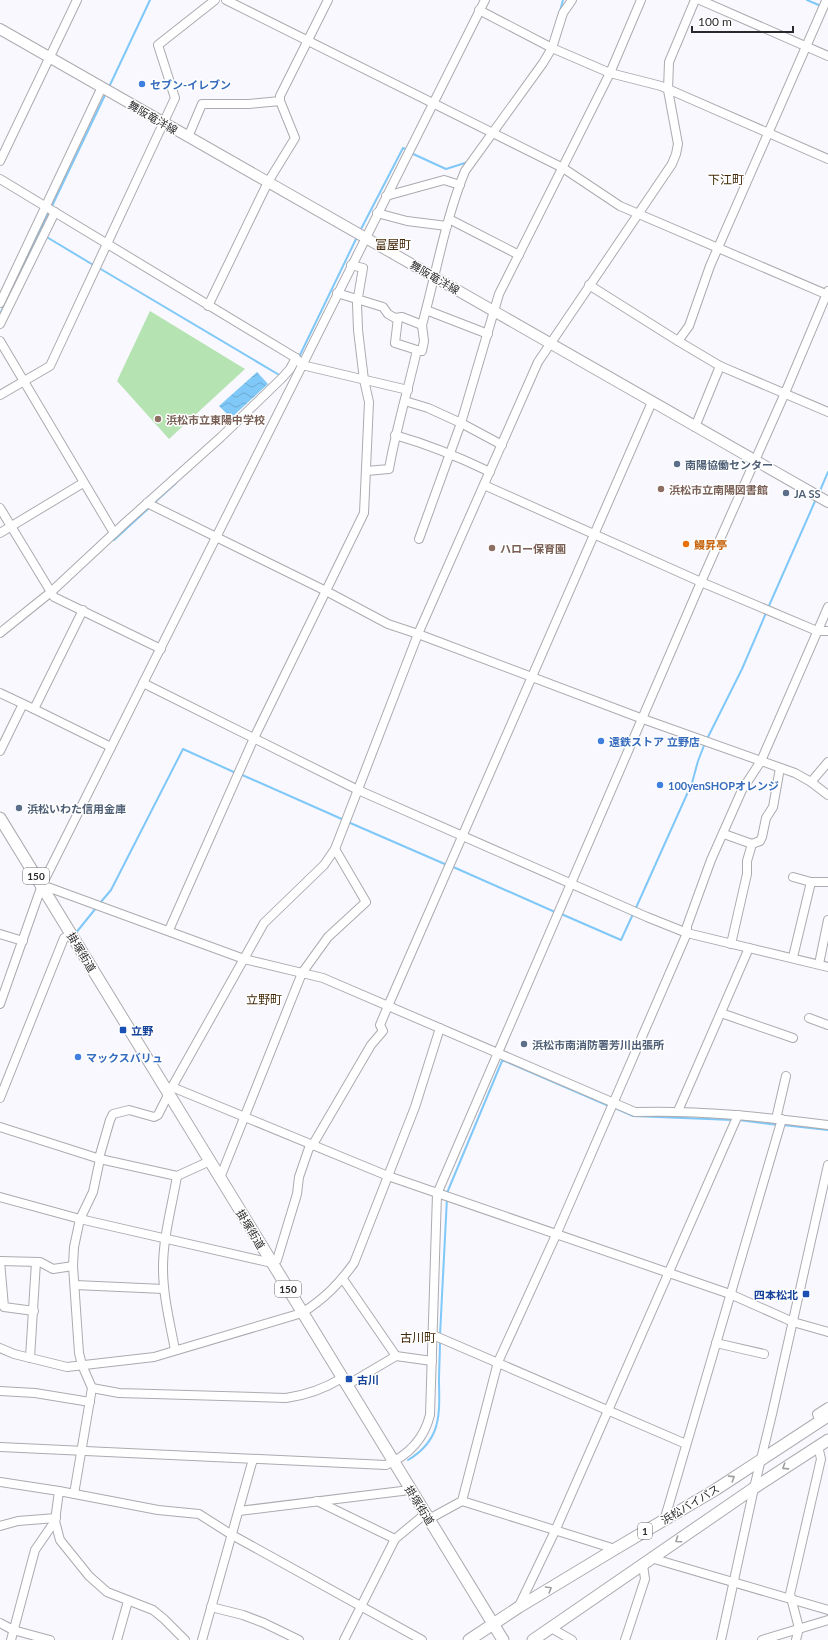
<svg xmlns="http://www.w3.org/2000/svg" width="828" height="1640" viewBox="0 0 828 1640" font-family="Lato,'Noto Sans JP',sans-serif">
<style>
.garden{fill:#b5e3b2}
.water{fill:url(#water-waves)}
.lines{fill:none;stroke-linecap:round;stroke-linejoin:round}
.stream{stroke:#7fc8f7;stroke-width:2}
.minor-casing{stroke:#ababb0;stroke-width:10}
.major-casing{stroke:#ababb0;stroke-width:12}
.highway-casing{stroke:#ababb0;stroke-width:13}
.minor{stroke:#fff;stroke-width:8}
.major{stroke:#fff;stroke-width:10}
.highway{stroke:#fff;stroke-width:11}
.oneway{stroke:#9f9fa0}
.shop-dot{fill:#3f7fe0;stroke:#fff;stroke-width:1.5}
.education-dot{fill:#8d6e63;stroke:#fff;stroke-width:1.5}
.service-dot{fill:#5c6f8a;stroke:#fff;stroke-width:1.5}
.food-dot{fill:#e8710a;stroke:#fff;stroke-width:1.5}
.transit-dot{fill:#1a4fb4;stroke:#fff;stroke-width:1.5}
.labels{text-anchor:middle;dominant-baseline:central;stroke-width:3;stroke-linejoin:round;paint-order:stroke}
.shield{fill:#fff;stroke:#6a6a6b;stroke-width:1}
.shield-label{font-size:10px;font-weight:bold;fill:#2a2a2c}
.shop-label{font-size:11px;font-weight:bold;fill:#366cbe;stroke:#fff;text-anchor:start}
.street-label{font-size:11px;fill:#2a2a2c;stroke:#fff}
.education-label{font-size:11px;font-weight:bold;fill:#785e54;stroke:#fff;text-anchor:start}
.service-label{font-size:11px;font-weight:bold;fill:#4e5e75;stroke:#fff;text-anchor:start}
.food-label{font-size:11px;font-weight:bold;fill:#c56008;stroke:#fff;text-anchor:start}
.transit-label{font-size:11px;font-weight:bold;fill:#164399;stroke:#fff;text-anchor:start}
.neighbourhood-label{font-size:12px;fill:#442908;stroke:#fff}
</style>
<defs>
<pattern id="water-waves" width="16" height="10" patternUnits="userSpaceOnUse"><rect width="16" height="10" fill="#7fc8f7"/><path d="M0 5q4-4 8 0t8 0" fill="none" stroke="#6eacd4"/></pattern>
</defs>
<rect width="100%" height="100%" fill="#f9f8fe"/>
<path class="garden" d="M150,311L245,369L169,439L117,381Z"/>
<path class="water" d="M257,372L268,384L231,418L219,406Z"/>
<g class="lines">
<g class="stream">
<path d="M807,0L821,6"/>
<path d="M560,11L563,0"/>
<path d="M109,87L150,0"/>
<path d="M411,153L446,169L468,162"/>
<path d="M51,208L106,93"/>
<path d="M360,231L403,148L408,150"/>
<path d="M45,236L95,266"/>
<path d="M99,268L281,376"/>
<path d="M0,314L49,212"/>
<path d="M299,357L357,237"/>
<path d="M819,493L828,472"/>
<path d="M154,503L176,483"/>
<path d="M113,538L114,540L150,507"/>
<path d="M768,608L816,499"/>
<path d="M707,739L742,669L766,613"/>
<path d="M240,774L344,820"/>
<path d="M348,822L447,865"/>
<path d="M451,866L555,912"/>
<path d="M100,903L111,890L183,749L236,773"/>
<path d="M635,910L692,783L698,761L705,743"/>
<path d="M559,913L621,940L633,914"/>
<path d="M75,934L96,908"/>
<path d="M613,1107L633,1116L733,1120"/>
<path d="M739,1120L778,1125"/>
<path d="M783,1125L828,1130"/>
<path d="M447,1193L502,1061H505L609,1106"/>
<path d="M440,1335L447,1198"/>
<path d="M408,1460C440,1441 440,1417 439,1383C439,1368 440,1354 440,1340"/>
</g>
<g class="minor-casing">
<g id="minor">
<path d="M226,0L563,168L620,206L828,295"/>
<path d="M700,0L828,56"/>
<path d="M479,10L552,48L610,73L661,86L828,159"/>
<path d="M188,137L202,104H249L280,101"/>
<path d="M0,161L77,0"/>
<path d="M0,179L296,358L302,365L408,390"/>
<path d="M386,196L444,180L460,185"/>
<path d="M377,213L407,221L447,226"/>
<path d="M449,219L519,255"/>
<path d="M589,285L678,341L720,366L828,412"/>
<path d="M337,293L383,307L388,314L395,318L402,317L422,325"/>
<path d="M0,303L102,87"/>
<path d="M208,306L268,182L295,138L280,101V96L328,0"/>
<path d="M426,310L488,334"/>
<path d="M398,318L395,343L417,350"/>
<path d="M0,324L55,212"/>
<path d="M0,341L114,533"/>
<path d="M678,341L689,326L710,266L826,1"/>
<path d="M0,395L50,366L175,98L158,45L215,0"/>
<path d="M405,401L428,408L461,423L499,294L610,73L641,0"/>
<path d="M695,427L720,366"/>
<path d="M395,435C430,445 457,456 490,472"/>
<path d="M366,471L389,469C396,429 408,390 417,350L422,351L424,341L422,325C436,274 445,220 465,171L543,63L552,48L563,13L572,0"/>
<path d="M484,485L701,582L817,631H828"/>
<path d="M147,503L326,591L388,624L418,634L643,719L795,773L811,782L828,795"/>
<path d="M0,508L54,597L161,649"/>
<path d="M0,533L83,483"/>
<path d="M419,539L461,423L502,445"/>
<path d="M0,633L51,592L125,523L221,437L282,378L290,369L296,358"/>
<path d="M143,683L358,790L647,917L687,933L828,967"/>
<path d="M0,693L34,709L83,610"/>
<path d="M34,709L111,747"/>
<path d="M0,751L23,704"/>
<path d="M811,782L828,762"/>
<path d="M724,834L752,844"/>
<path d="M793,877L811,882H828"/>
<path d="M42,885L244,959L323,978L635,1112C701,1110 763,1117 828,1125"/>
<path d="M169,930L254,738L364,513L369,402L364,380L358,330L357,303L363,268L351,265"/>
<path d="M0,934L23,941"/>
<path d="M731,944L747,874V861L752,844L760,841L762,837L766,818L773,807L780,768"/>
<path d="M793,957L811,882"/>
<path d="M819,964L828,920"/>
<path d="M0,1004L42,885L485,0"/>
<path d="M721,1013L793,1038"/>
<path d="M809,1018L828,1025"/>
<path d="M172,1087L388,1176L730,1294L793,1322L828,1332"/>
<path d="M0,1098L64,938L71,934"/>
<path d="M678,1111L749,948"/>
<path d="M776,1119L786,1076"/>
<path d="M0,1127L100,1159L177,1176L210,1161"/>
<path d="M312,1146L371,1045L383,1031L380,1025L388,1006L652,402"/>
<path d="M99,1158L110,1120L113,1114L129,1110L154,1117L158,1115L172,1087L264,923L324,865L335,849L418,634L538,362L672,164L676,154L678,144L668,90L669,62L695,0"/>
<path d="M220,1178L302,973L328,937L366,902L335,849"/>
<path d="M0,1197L80,1219L272,1263L277,1260L297,1194L299,1177L310,1145"/>
<path d="M0,1261L4,1307L34,1311"/>
<path d="M0,1261L40,1262L53,1269L73,1266"/>
<path d="M343,1279L396,1356"/>
<path d="M75,1285L164,1289"/>
<path d="M433,1335L686,1444"/>
<path d="M716,1343L764,1354"/>
<path d="M0,1348L14,1354L67,1367L154,1357L302,1313C325,1298 338,1285 354,1263L415,1107L440,1028"/>
<path d="M175,1350C170,1323 163,1296 163,1268C163,1237 172,1206 177,1176"/>
<path d="M30,1358L36,1262"/>
<path d="M347,1385L396,1356L432,1361"/>
<path d="M92,1388L119,1393L286,1398C307,1395 324,1389 342,1378"/>
<path d="M0,1391L35,1393L90,1402"/>
<path d="M820,1421L817,1414L828,1407"/>
<path d="M0,1447L386,1465C409,1455 424,1439 430,1415L437,1194L701,582L785,393L828,291"/>
<path d="M0,1482L59,1491L158,1510L199,1514L232,1535L422,1640"/>
<path d="M74,1494L92,1388L82,1365L79,1353L73,1266L74,1247L80,1219L93,1192L100,1159"/>
<path d="M317,1501L395,1539"/>
<path d="M462,1501L615,1549"/>
<path d="M239,1511L410,1490"/>
<path d="M429,1519L462,1501L498,1362L556,1235L687,933V926L711,860L742,790L761,761L828,607"/>
<path d="M55,1521L60,1540L89,1576L107,1592L153,1610L164,1619L185,1640"/>
<path d="M664,1521L782,1119"/>
<path d="M0,1526L18,1521L56,1518"/>
<path d="M651,1558L828,1610"/>
<path d="M519,1606L555,1531L738,1115"/>
<path d="M211,1607L243,1615L264,1623L299,1640"/>
<path d="M0,1623L13,1630L50,1640"/>
<path d="M551,1628L572,1640"/>
<path d="M11,1640L35,1550L55,1521L59,1491"/>
<path d="M117,1640L128,1601"/>
<path d="M202,1640L253,1459"/>
<path d="M344,1640L395,1539L425,1514"/>
<path d="M625,1640L645,1579L643,1565"/>
<path d="M721,1640L754,1488L772,1414L828,1165"/>
<path d="M762,1640L828,1620"/>
<path d="M796,1640L799,1628L790,1594L821,1459L818,1446"/>
</g>
</g>
<g class="major-casing">
<path id="major" d="M0,29L828,502"/>
</g>
<g class="highway-casing">
<g id="highway">
<path d="M0,818L503,1640"/>
<path d="M469,1640L519,1607L615,1549L715,1490L828,1416"/>
<path d="M533,1640L754,1488L828,1440"/>
</g>
</g>
<use href="#minor" class="minor"/>
<use href="#major" class="major"/>
<use href="#highway" class="highway"/>
</g>
<defs><path id="oneway-chevron" d="M-2-3.5L2.5 0L-2 3.5" fill="none" stroke-width="1.6" stroke-linecap="round" stroke-linejoin="round"/></defs>
<g class="oneway">
<use href="#oneway-chevron" transform="translate(785 1467) rotate(147)"/>
<use href="#oneway-chevron" transform="translate(732 1478) rotate(-33)"/>
<use href="#oneway-chevron" transform="translate(678 1540) rotate(145)"/>
<use href="#oneway-chevron" transform="translate(549 1589) rotate(-31)"/>
</g>
<g class="shop-dot">
<circle cx="142" cy="84" r="4"/>
<circle cx="601" cy="741" r="4"/>
<circle cx="660" cy="785" r="4"/>
<circle cx="78" cy="1057" r="4"/>
</g>
<g class="education-dot">
<circle cx="158" cy="419" r="4"/>
<circle cx="661" cy="489" r="4"/>
<circle cx="492" cy="548" r="4"/>
</g>
<g class="service-dot">
<circle cx="677" cy="464" r="4"/>
<circle cx="786" cy="493" r="4"/>
<circle cx="19" cy="808" r="4"/>
<circle cx="524" cy="1044" r="4"/>
</g>
<circle class="food-dot" cx="686" cy="544" r="4"/>
<g class="transit-dot">
<rect x="119" y="1026" width="8" height="8" rx="2"/>
<rect x="802" y="1290" width="8" height="8" rx="2"/>
<rect x="345" y="1375" width="8" height="8" rx="2"/>
</g>
<g class="labels">
<g class="shield">
<rect x="23" y="868" width="26" height="16" rx="3"/>
<rect x="275" y="1281" width="26" height="16" rx="3"/>
<rect x="638" y="1523" width="14" height="16" rx="3"/>
</g>
<g class="shield-label">
<text x="36" y="876">150</text>
<text x="288" y="1289">150</text>
<text x="645" y="1531">1</text>
</g>
<g class="shop-label">
<text x="150" y="84">セブン-イレブン</text>
<text x="609" y="741">遠鉄ストア 立野店</text>
<text x="668" y="785">100yenSHOPオレンジ</text>
<text x="86" y="1057">マックスバリュ</text>
</g>
<g class="street-label">
<text transform="translate(153 117) rotate(30)">舞阪竜洋線</text>
<text transform="translate(435 277) rotate(30)">舞阪竜洋線</text>
<text transform="translate(82 952) rotate(59)">掛塚街道</text>
<text transform="translate(251 1229) rotate(59)">掛塚街道</text>
<text transform="translate(690 1504) rotate(-31)">浜松バイパス</text>
<text transform="translate(420 1505) rotate(58)">掛塚街道</text>
</g>
<g class="education-label">
<text x="166" y="419">浜松市立東陽中学校</text>
<text x="669" y="489">浜松市立南陽図書館</text>
<text x="500" y="548">ハロー保育園</text>
</g>
<g class="service-label">
<text x="685" y="464">南陽協働センター</text>
<text x="794" y="493">JA SS</text>
<text x="27" y="808">浜松いわた信用金庫</text>
<text x="532" y="1044">浜松市南消防署芳川出張所</text>
</g>
<g class="food-label">
<text x="694" y="544">鰻昇亭</text>
</g>
<g class="transit-label">
<text x="131" y="1030">立野</text>
<text x="798" y="1294" text-anchor="end">四本松北</text>
<text x="357" y="1379">古川</text>
</g>
<g class="neighbourhood-label">
<text x="726" y="179">下江町</text>
<text x="393" y="244">富屋町</text>
<text x="264" y="999">立野町</text>
<text x="418" y="1337">古川町</text>
</g>
</g>
<path d="M692 26v6h101v-6" fill="none" stroke="#2a2a2c" stroke-width="2"/>
<text x="698" y="26" font-size="12" fill="#2a2a2c" stroke="#ffffff" stroke-width="3" paint-order="stroke">100 m</text>
</svg>
